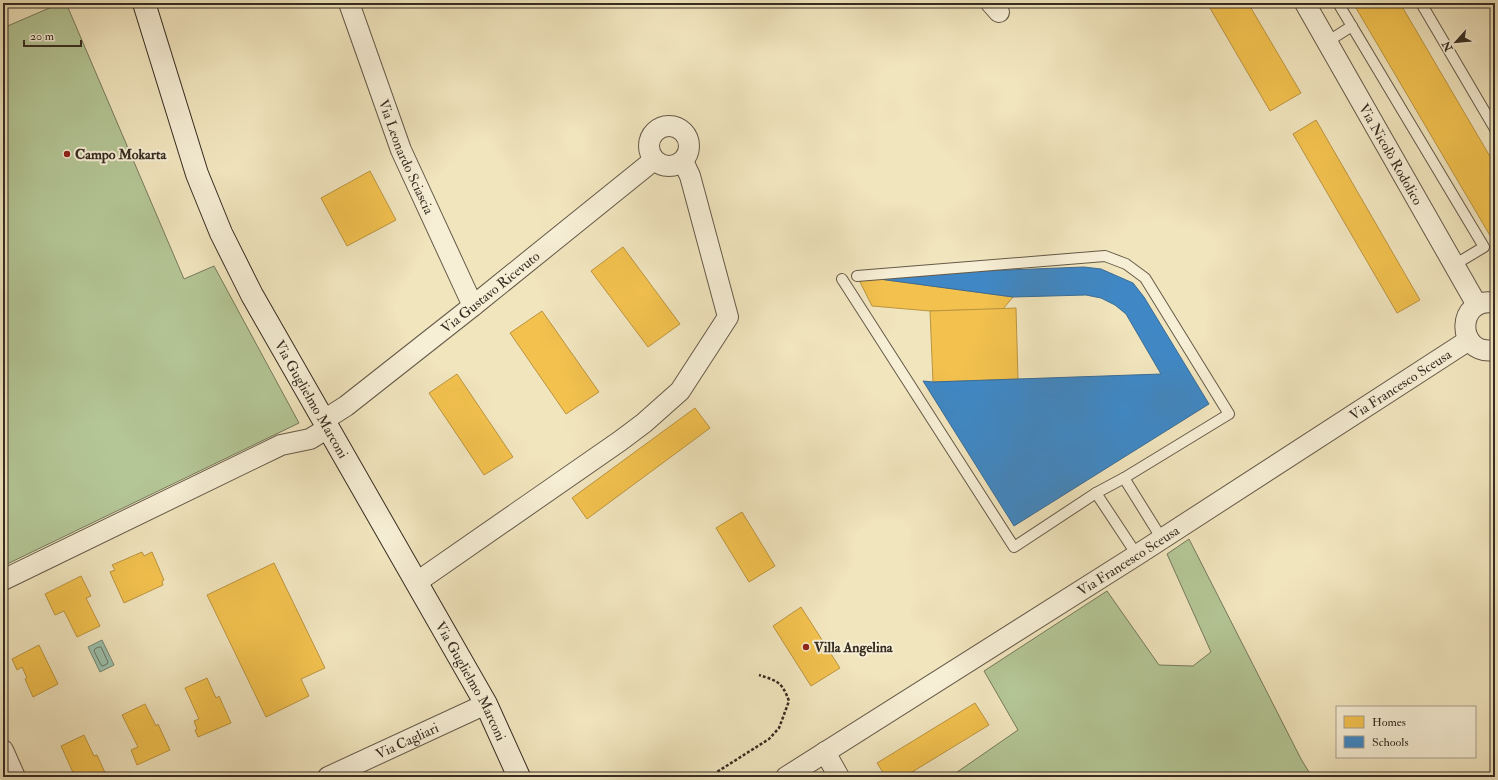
<svg xmlns="http://www.w3.org/2000/svg" width="1498" height="780" viewBox="0 0 1498 780" font-family="'IM FELL Double Pica',serif">
<style>
.green{fill:#b4c696;stroke:#75795c}
.water{fill:#9cc0ac;stroke:#738574}
.homes{fill:#f2c14e;stroke:#ba9440}
.schools{fill:#3f88c5;stroke:#3c6c94}
.lines{fill:none;stroke-linecap:round;stroke-linejoin:round}
.shore{stroke:#697666;stroke-width:1}
.lane-casing{stroke:#655a48;stroke-width:12}
.street-casing{stroke:#655a48;stroke-width:22}
.secondary-casing{stroke:#362c21;stroke-width:24}
.path{stroke:#362c21;stroke-width:2.5;stroke-dasharray:3 2;stroke-linecap:butt}
.lane{stroke:#f6eed5;stroke-width:10}
.street{stroke:#f6eed5;stroke-width:20}
.secondary{stroke:#f6eed5;stroke-width:22}
.poi-dot{fill:#8f2418;stroke:#f6eed5;stroke-width:1.5}
.labels{text-anchor:middle;dominant-baseline:central;stroke-width:4;stroke-linejoin:round;paint-order:stroke}
.poi-label{font-size:14px;font-weight:bold;fill:#362c21;stroke:#f6eed5;text-anchor:start}
.street-label{font-size:14px;fill:#362c21;stroke:#f6eed5}
</style>
<rect width="100%" height="100%" fill="#f1e5be"/>
<filter id="stains"><feTurbulence type="fractalNoise" baseFrequency=".005" numOctaves="4"/><feColorMatrix values="0 0 0 0 .2 0 0 0 0 .09 0 0 0 0 .02 0 0 0 .5 -.17"/></filter>
<radialGradient id="worn" r=".72"><stop offset=".6" stop-color="#630" stop-opacity="0"/><stop offset="1" stop-color="#630" stop-opacity=".3"/></radialGradient>
<g class="green">
<path d="M61,3H66L184,279L214,266L299,423L3,566V28Z"/>
<path d="M1189,539L1301,759L1312,777H950L1018,730L984,671L1107,591L1159,665L1193,666L1211,652L1167,554Z"/>
</g>
<path class="water" d="M102,640L114,665L100,672L88,647Z"/>
<g class="homes">
<path d="M1207,3H1248L1301,93L1270,111Z"/>
<path d="M1364,3H1400L1495,165V244L1356,8Z"/>
<path d="M1316,120L1420,300L1397,313L1293,134Z"/>
<path d="M370,171L396,220L347,246L321,198Z"/>
<path d="M623,247L680,324L648,347L591,271Z"/>
<path d="M857,276L1013,297L1003,309L930,311L872,306Z"/>
<path d="M1016,308L1018,379L933,382L930,311Z"/>
<path d="M542,311L599,392L566,414L510,333Z"/>
<path d="M457,374L513,457L484,475L429,393Z"/>
<path d="M695,408L710,428L587,519L572,498Z"/>
<path d="M742,512L775,566L749,582L716,528Z"/>
<path d="M142,552L144,556L152,552L164,580L162,581L163,585L124,603L110,572L115,570L112,565Z"/>
<path d="M274,563L325,668L301,679L309,696L266,717L207,595Z"/>
<path d="M81,576L91,596L86,598L100,626L77,637L64,611L55,615L45,594Z"/>
<path d="M801,607L840,668L811,686L773,626Z"/>
<path d="M39,645L58,684L33,697L25,679L27,678L22,667L17,670L12,659Z"/>
<path d="M207,678L216,698L219,696L231,723L198,737L195,730L197,729L194,721L199,719L185,688Z"/>
<path d="M975,703L989,725L904,777H886L877,763Z"/>
<path d="M145,704L156,726L158,724L170,750L137,765L131,750L138,747L122,715Z"/>
<path d="M84,735L94,756L97,755L107,777H75L61,746Z"/>
</g>
<path class="schools" d="M1084,267L1101,269L1133,283L1144,297L1209,404L1014,526L923,381L933,382L1161,374L1126,314L1115,305L1101,298L1086,295L1013,297L857,276Z"/>
<g class="lines">
<path class="shore" d="M99,647H101L108,662L107,664L103,666L101,665L94,651L95,649Z"/>
<g class="lane-casing">
<g id="lane">
<path d="M1338,3L1484,247L1454,265"/>
<path d="M1421,3L1495,129"/>
<path d="M1327,42L1352,26"/>
<path d="M857,276L1105,256L1126,264L1145,278L1229,414L1124,478L1162,539"/>
<path d="M842,279L1014,547L1096,493L1124,478"/>
<path d="M1096,493L1137,555"/>
</g>
</g>
<g class="street-casing">
<g id="street">
<path id="s1" d="M349,3L401,150L473,306"/>
<path d="M991,3L999,12"/>
<path id="s2" d="M1305,3L1477,305"/>
<circle cx="669" cy="146" r="20"/>
<path d="M1495,303C1457,295 1454,356 1495,350"/>
<path id="s3" d="M324,420L346,406L473,306L654,160"/>
<path d="M3,580L281,445L310,439L328,428"/>
<path d="M417,582L620,441L644,423L680,391L728,317L690,176L683,161"/>
<path d="M3,750L15,777"/>
<path d="M825,752L839,777"/>
<path id="s4" d="M328,777L486,704"/>
<path id="s5" d="M786,777L1137,555L1469,340"/>
</g>
</g>
<g class="secondary-casing">
<g id="secondary">
<path id="s6" d="M144,3L197,174L221,233L252,295L486,704L519,777"/>
</g>
</g>
<path class="path" d="M709,777L769,739L779,728L789,701C782,682 778,681 759,675"/>
<use href="#lane" class="lane"/>
<use href="#street" class="street"/>
<use href="#secondary" class="secondary"/>
</g>
<g class="poi-dot">
<circle cx="67" cy="154" r="4"/>
<circle cx="806" cy="647" r="4"/>
</g>
<g class="labels">
<g class="poi-label">
<text x="75" y="154">Campo Mokarta</text>
<text x="814" y="647">Villa Angelina</text>
</g>
<g class="street-label">
<text stroke="none"><textPath href="#s2" startOffset="174">Via Nicolò Rodolico</textPath></text>
<text stroke="none"><textPath href="#s1" startOffset="164">Via Leonardo Sciascia</textPath></text>
<text stroke="none"><textPath href="#s3" startOffset="210">Via Gustavo Ricevuto</textPath></text>
<text stroke="none"><textPath href="#s5" startOffset="729">Via Francesco Sceusa</textPath></text>
<text stroke="none"><textPath href="#s6" startOffset="432">Via Guglielmo Marconi</textPath></text>
<text stroke="none"><textPath href="#s5" startOffset="405">Via Francesco Sceusa</textPath></text>
<text stroke="none"><textPath href="#s6" startOffset="756">Via Guglielmo Marconi</textPath></text>
<text stroke="none"><textPath href="#s4" startOffset="87">Via Cagliari</textPath></text>
</g>
</g>
<rect width="1498" height="780" fill="none" stroke="#f1e5be" stroke-width="16"/>
<rect x="4" y="4" width="1490" height="772" fill="none" stroke="#362c21" stroke-width="2"/>
<rect x="8" y="8" width="1482" height="764" fill="none" stroke="#362c21"/>
<rect x="1336" y="706" width="140" height="52" fill="#f6eed5" stroke="#a9a08d"/>
<rect x="1344" y="716" width="20" height="12" fill="#f2c14e" stroke="#a9a08d"/>
<text x="1372" y="726" font-size="12" fill="#362c21">Homes</text>
<rect x="1344" y="736" width="20" height="12" fill="#3f88c5" stroke="#a9a08d"/>
<text x="1372" y="746" font-size="12" fill="#362c21">Schools</text>
<g transform="translate(1456 42) rotate(243)" stroke="#f6eed5" stroke-width="3" paint-order="stroke">
<path d="M0-3L7 15L0 10L-7 15Z" fill="#362c21"/>
<text y="-6" font-size="11" font-weight="bold" text-anchor="middle" fill="#362c21">N</text>
</g>
<path d="M24 40v6h57v-6" fill="none" stroke="#362c21" stroke-width="2"/>
<text x="30" y="40" font-size="12" fill="#362c21" stroke="#f6eed5" stroke-width="3" paint-order="stroke">20 m</text>
<rect width="100%" height="100%" filter="url(#stains)"/>
<rect width="100%" height="100%" fill="url(#worn)"/>
</svg>
